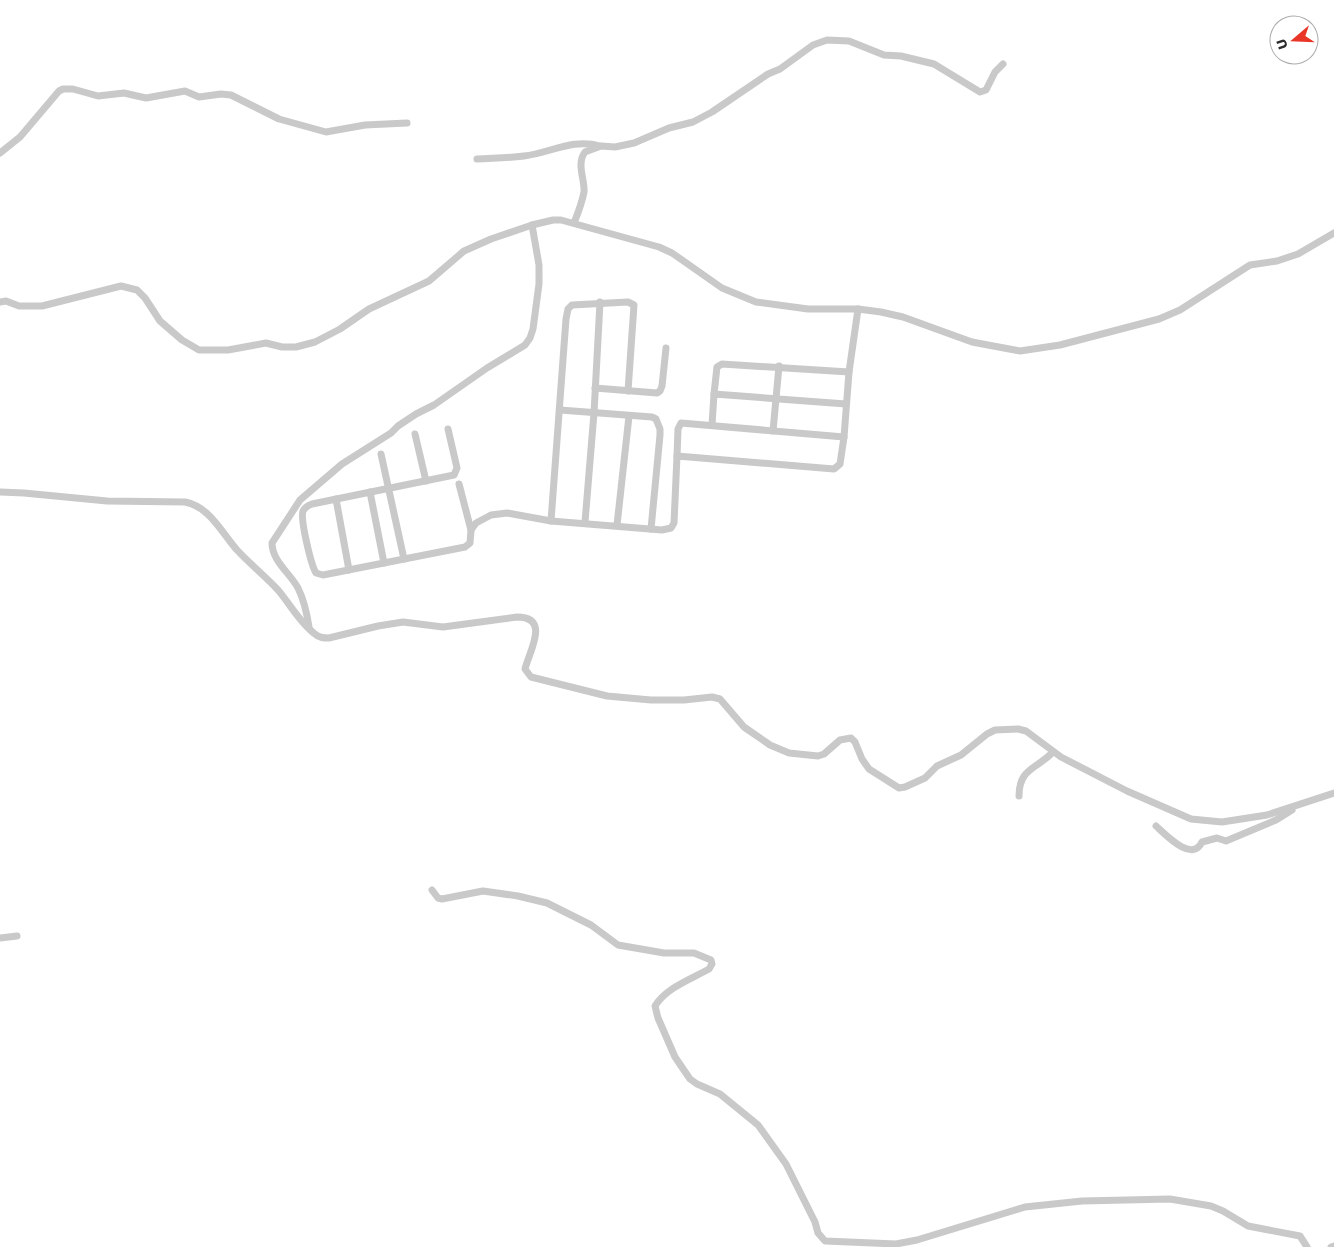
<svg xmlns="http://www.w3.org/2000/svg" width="1334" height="1247" viewBox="0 0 1334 1247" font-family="'Work Sans',sans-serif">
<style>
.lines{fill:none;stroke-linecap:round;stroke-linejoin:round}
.minor{stroke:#c9c9c9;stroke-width:7}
</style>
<rect width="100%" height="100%" fill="#fff"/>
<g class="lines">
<g class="minor">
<path d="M0,153L20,137L59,91L63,89H73L98,96L124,93L146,98L185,91L199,97L221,94L231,95L279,119L326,132L365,125L407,123"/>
<path d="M477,159C492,158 508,158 524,156C550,153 573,138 600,146"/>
<path d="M574,223C578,213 582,203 584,192C585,179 576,164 585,152L601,146L615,147L634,143L669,128L693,122L712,112L768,74L780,69L813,45L827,40L849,41L884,55L901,56L934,64L980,92L986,90L995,72L1003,64"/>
<path d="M0,302L6,301L19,306H42L121,286L137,290L145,298L160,321L182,340L199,350H228L266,343L282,347H296L315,342L340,329L369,309L429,281L464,251L491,239L532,225L553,220H561L659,247L672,253L722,288L756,302L808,309H858L881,312L903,317L972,342L1020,351L1060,345L1159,319L1180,310L1250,265L1277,261L1298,254L1334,233"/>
<path d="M595,388L657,393L660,391L662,386L666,348"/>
<path d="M714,394L717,367L722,364L849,372"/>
<path d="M560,410L652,417L656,419L660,429V435L651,529"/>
<path d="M712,425L714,394L846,404"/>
<path d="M448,429L457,468L454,475L312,504C309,505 305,507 303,511C300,519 311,565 316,573L323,575L465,547L470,543L471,530L476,523L491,515L507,513L551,521L662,530L671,528L674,523L677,456L834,469L840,464L844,437"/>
<path d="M773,431L779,366"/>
<path d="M415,434L426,481"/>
<path d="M381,454L404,559"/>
<path d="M677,456L678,429L681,423L844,437L849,372L858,309"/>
<path d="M459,484L471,530"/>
<path d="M0,492L24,493L107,501L185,502C210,507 221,532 237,550C250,564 265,576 278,590C290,604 300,623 315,634C319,638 324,638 329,638L378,626L403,622L443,627L517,617C551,617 529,652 525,669L531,677L607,696L651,700H684L712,697L720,699L744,727L770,745L789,753L818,756L824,754L840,740L851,738L855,742L862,759L869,769L899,788L905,787L925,778L937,766L961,755L987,734L995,730L1018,729L1026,731L1061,757L1127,791L1191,819L1222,822L1267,815L1334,793"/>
<path d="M370,492L384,563"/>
<path d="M336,499L349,570"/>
<path d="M551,521L566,319L568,309L572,305L628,302L634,305L628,391"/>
<path d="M585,522L594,413L600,302"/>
<path d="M617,525L629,416"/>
<path d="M309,627C307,614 304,600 298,588C290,573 272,561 272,543L300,500L342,464L391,433L398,426L416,414L434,405L487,368L525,345L530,338L533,329L539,284V265L532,225"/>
<path d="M1019,796C1019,768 1037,769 1053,752"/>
<path d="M1156,826C1166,835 1192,863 1202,842L1217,838L1226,841L1276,820L1292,810"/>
<path d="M432,890L438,898L442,899L483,891L518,896L547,903L591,925L618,945L664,953H694L711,960L712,964L709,969C691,979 666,988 655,1006L658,1018L675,1057L690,1079L697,1084L720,1094L758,1125L786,1164L815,1222L818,1233L825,1241L896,1244L917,1240L1025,1207L1082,1201L1170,1199L1211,1206L1223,1211L1248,1226L1300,1236L1307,1247"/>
<path d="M0,938L17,936"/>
<path d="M1331,1247L1334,1246"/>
</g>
</g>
<g transform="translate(1294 40) rotate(251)"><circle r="24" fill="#ffffff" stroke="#ababab"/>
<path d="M0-4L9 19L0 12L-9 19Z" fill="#e93428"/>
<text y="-8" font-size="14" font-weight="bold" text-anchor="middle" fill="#2c2c2c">U</text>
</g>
</svg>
